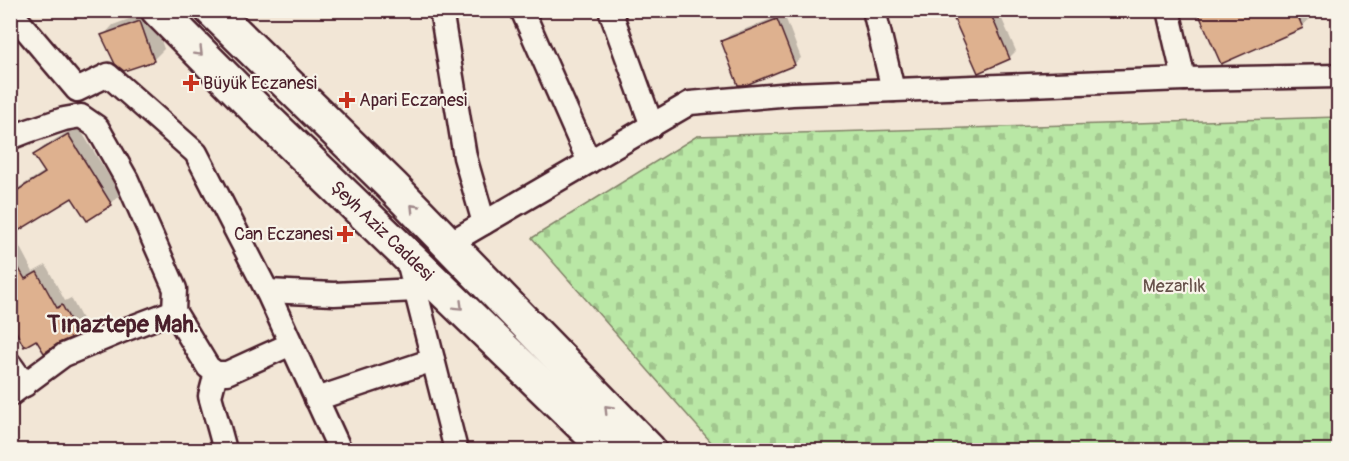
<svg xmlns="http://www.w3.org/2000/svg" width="1349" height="461" viewBox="0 0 1349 461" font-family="Pangolin,sans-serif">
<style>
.cemetery{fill:url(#cemetery-stones);stroke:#828368;stroke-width:1.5}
.shadow{fill:#0003}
.building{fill:#deb18f;stroke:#4a1f2b;stroke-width:1.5}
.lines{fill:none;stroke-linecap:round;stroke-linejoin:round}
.street-casing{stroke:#4a1f2b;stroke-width:27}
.secondary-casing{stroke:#4a1f2b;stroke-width:38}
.street{stroke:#f7f3e8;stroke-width:22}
.secondary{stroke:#f7f3e8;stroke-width:33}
.oneway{stroke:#a0898a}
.poi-dot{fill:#c8321e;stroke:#f7f3e8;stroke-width:2}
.labels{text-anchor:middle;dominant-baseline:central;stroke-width:4.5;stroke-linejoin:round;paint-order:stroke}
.poi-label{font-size:18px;fill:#4a1f2b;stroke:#f7f3e8;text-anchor:start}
.street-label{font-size:18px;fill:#4a1f2b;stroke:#f7f3e8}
.park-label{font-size:18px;fill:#66514a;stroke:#f7f3e8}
.district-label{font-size:24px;font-weight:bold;fill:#4a1f2b;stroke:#f7f3e8}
</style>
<defs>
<pattern id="cemetery-stones" width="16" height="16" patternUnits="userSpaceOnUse" patternTransform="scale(1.5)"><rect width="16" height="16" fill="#b9e7a5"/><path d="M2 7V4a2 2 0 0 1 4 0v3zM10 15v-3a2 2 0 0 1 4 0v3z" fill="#a1c68e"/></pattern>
</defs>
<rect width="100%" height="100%" fill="#f2e6d6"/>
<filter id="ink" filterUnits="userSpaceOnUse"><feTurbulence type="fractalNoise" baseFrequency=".0167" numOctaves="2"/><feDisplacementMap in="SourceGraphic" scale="12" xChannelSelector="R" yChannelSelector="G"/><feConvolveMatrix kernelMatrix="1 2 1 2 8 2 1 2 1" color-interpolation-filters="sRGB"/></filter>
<g filter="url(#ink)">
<path class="cemetery" d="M1338,117V450H718L532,238L697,136Z"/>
<g class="shadow">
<path d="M952,10H998L1016,51L1010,57L979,71Z"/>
<path d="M1199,10H1308L1311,17L1302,26Z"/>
<path d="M151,11L164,49L153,60L103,36L113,25Z"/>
<path d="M784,14L801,58L794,64L723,41L730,35Z"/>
<path d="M78,126L120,194L111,204L87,219L73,196L12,195L21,186L45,171L35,155L44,146Z"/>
<path d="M14,236L33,272L46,265L65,301L71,298L85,325L77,333L58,341L37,338L14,324L10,326V238Z"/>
<path d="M158,446L160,450H150Z"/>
</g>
<g class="building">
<path d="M950,10H989L1010,59L978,73Z"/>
<path d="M1197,10H1295L1303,28L1221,64Z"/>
<path d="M777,19L795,65L746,85H738L721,41Z"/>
<path d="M140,21L154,61L124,71L115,64L101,35Z"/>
<path d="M68,134L112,205L87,221L72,198L10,236V195L45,173L33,155Z"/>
<path d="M10,253L25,279L37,272L57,308L62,305L78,335L59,343L44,353L36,340L24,347L10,320Z"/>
</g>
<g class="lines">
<g class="street-casing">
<g id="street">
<path d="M441,10L465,157L484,223"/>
<path d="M522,10L589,162"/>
<path d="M610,10L652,126"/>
<path d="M874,10L893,90"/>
<path d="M1168,10L1184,79"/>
<path d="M10,11L77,90L108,75L196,153L267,291L340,450"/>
<path d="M10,138L28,131L64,119L81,116L97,127L127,180L175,289L174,311L208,367L216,373H227L291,344"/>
<path d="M448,244L690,103L792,94L1184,79L1338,76"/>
<path d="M407,257L456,450"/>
<path d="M267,291L334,294L416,290"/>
<path d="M10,364L25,385"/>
<path d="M216,373L210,396L219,428L225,450"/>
<path d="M10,395L64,355L119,332L174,311"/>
<path d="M316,399L433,360"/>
</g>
</g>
<g class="secondary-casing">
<g id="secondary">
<path d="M158,10L260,113L608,450"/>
<path d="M212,10L392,186L649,450"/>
</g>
</g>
<use href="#street" class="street"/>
<use href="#secondary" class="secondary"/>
</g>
<defs><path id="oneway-chevron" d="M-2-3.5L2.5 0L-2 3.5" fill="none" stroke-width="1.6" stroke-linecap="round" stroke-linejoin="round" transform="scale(1.5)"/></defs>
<g class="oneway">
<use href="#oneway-chevron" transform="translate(199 52) rotate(45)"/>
<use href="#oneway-chevron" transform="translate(414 208) rotate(-134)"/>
<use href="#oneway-chevron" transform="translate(459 306) rotate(44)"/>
<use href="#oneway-chevron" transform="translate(608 409) rotate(-134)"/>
</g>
</g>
<g class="poi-dot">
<path d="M188 74h6v6h6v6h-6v6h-6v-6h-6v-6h6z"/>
<path d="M344 91h6v6h6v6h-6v6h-6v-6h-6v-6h6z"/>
<path d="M342 225h6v6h6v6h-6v6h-6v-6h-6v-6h6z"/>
</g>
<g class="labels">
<g class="poi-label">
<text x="203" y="83">Büyük Eczanesi</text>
<text x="359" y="100">Apari Eczanesi</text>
<text x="333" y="234" text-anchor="end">Can Eczanesi</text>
</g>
<g class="street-label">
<text transform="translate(382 231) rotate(44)">Şeyh Aziz Caddesi</text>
</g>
<g class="park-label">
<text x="1174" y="286">Mezarlık</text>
</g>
<g class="district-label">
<text x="123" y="324">Tınaztepe Mah.</text>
</g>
</g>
<rect width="1349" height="461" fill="none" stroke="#f7f3e8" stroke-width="36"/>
<rect x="18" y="18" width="1313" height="425" fill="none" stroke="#4a1f2b" stroke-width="2" filter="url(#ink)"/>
</svg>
